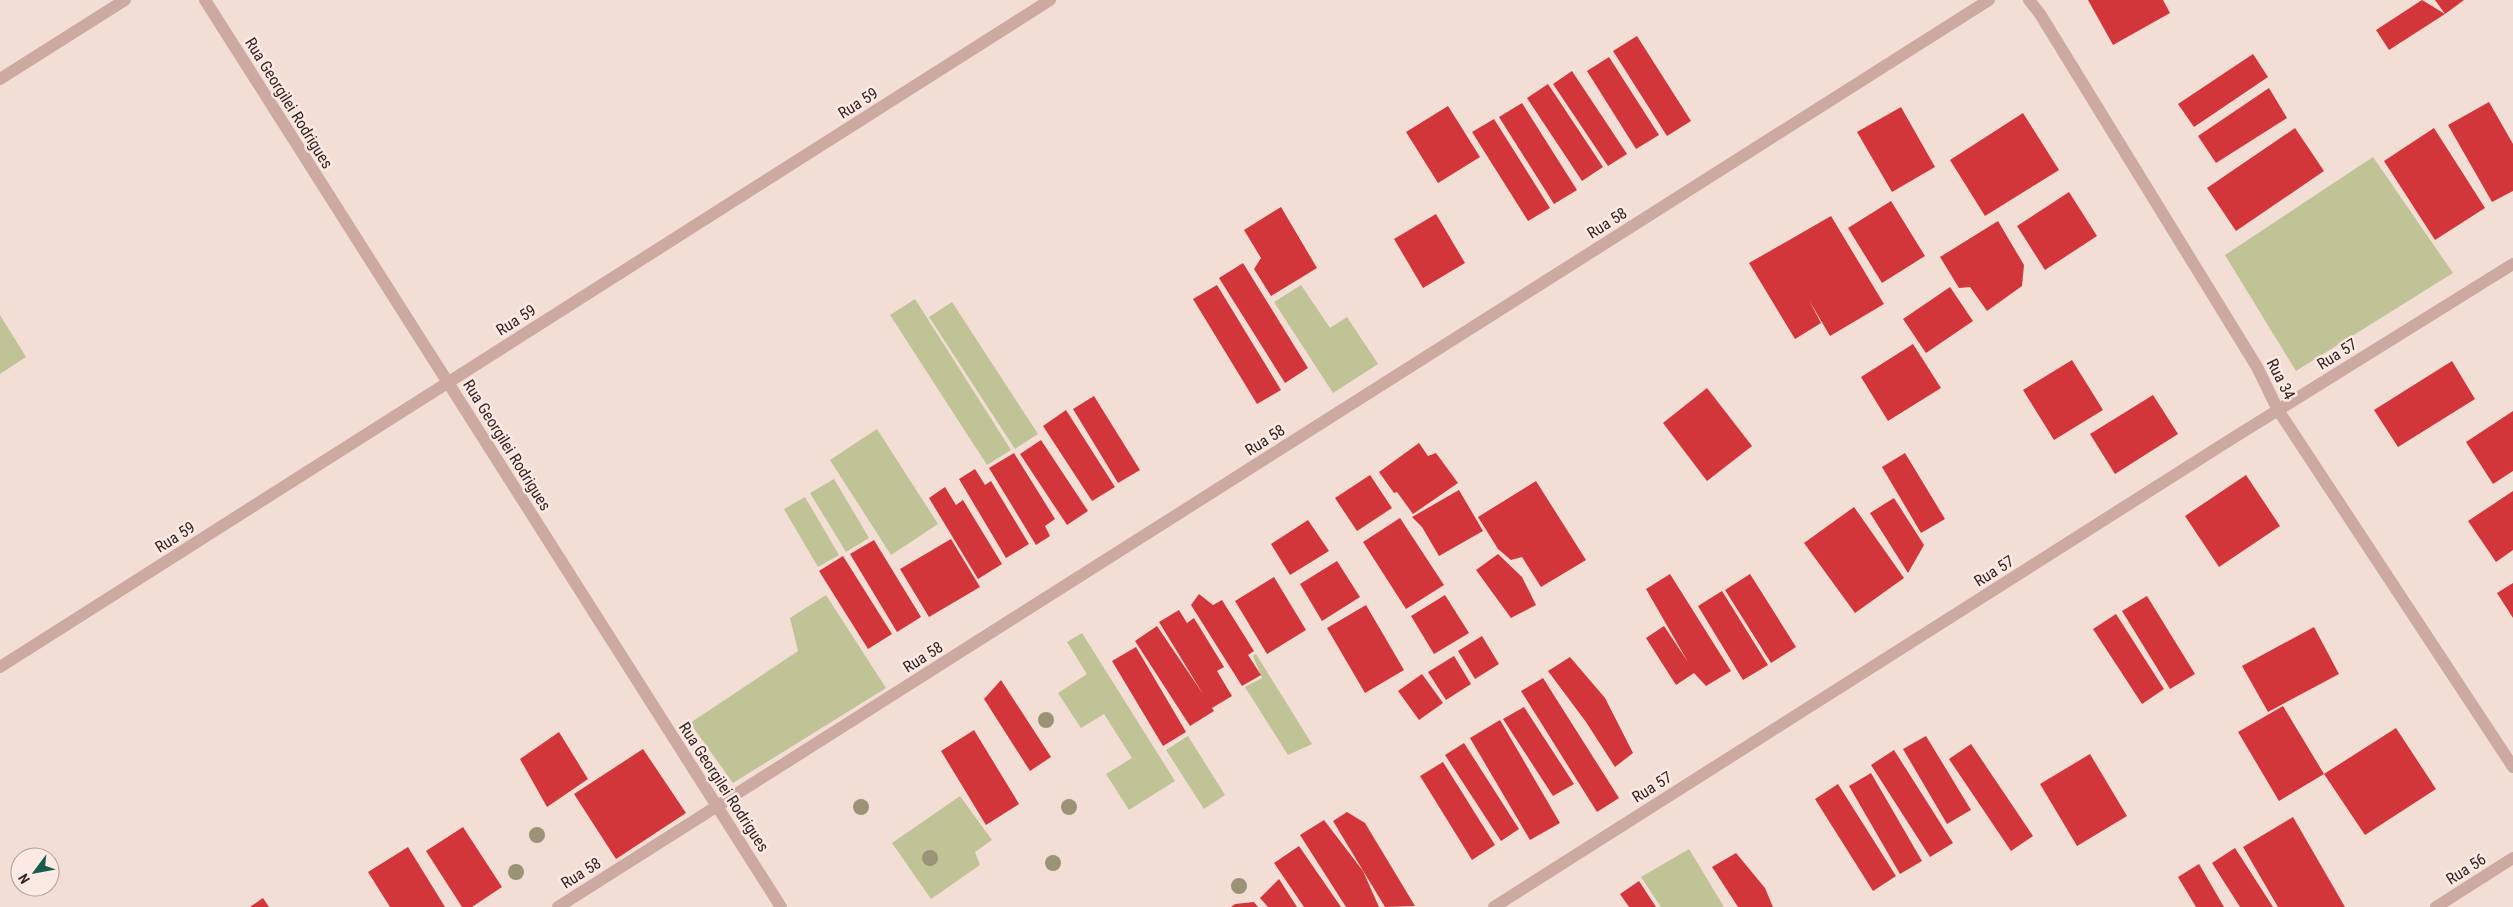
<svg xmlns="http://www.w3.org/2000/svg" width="2513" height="907" viewBox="0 0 2513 907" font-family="'Roboto Condensed',sans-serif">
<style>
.green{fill:#c0c395}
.building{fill:#d2363a}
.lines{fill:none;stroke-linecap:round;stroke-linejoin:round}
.minor{stroke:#cca9a1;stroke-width:12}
.tertiary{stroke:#cca9a1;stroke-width:12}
.tree{fill:#9a9375}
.labels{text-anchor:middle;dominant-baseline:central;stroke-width:5;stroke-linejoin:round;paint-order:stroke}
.street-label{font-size:16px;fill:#362525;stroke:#fbe9e3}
</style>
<rect width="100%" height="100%" fill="#f3ded6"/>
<g class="green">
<path d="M2373,157L2453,273L2296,371L2225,255Z"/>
<path d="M1301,285L1330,328L1347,317L1378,364L1333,393L1274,302Z"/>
<path d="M915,299L1011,450L987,465L890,315Z"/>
<path d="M952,302L1038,434L1015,449L929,317Z"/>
<path d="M0,315L26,357L0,374Z"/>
<path d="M877,429L938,524L891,555L830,460Z"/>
<path d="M834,479L869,538L846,552L810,493Z"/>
<path d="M805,497L839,555L818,567L784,509Z"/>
<path d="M826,595L886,688L733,783L690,723L798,651L790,618Z"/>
<path d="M1082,633L1175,781L1129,810L1106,774L1132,758L1104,714L1081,728L1058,693L1087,674L1067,642Z"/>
<path d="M1256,654L1312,744L1288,755L1245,687L1262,678L1253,656Z"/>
<path d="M1188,736L1225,795L1204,809L1166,750Z"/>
<path d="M960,796L992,840L975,852L980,865L931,899L892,843Z"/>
<path d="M1689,849L1724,907H1661L1641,877Z"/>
</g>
<g class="building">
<path d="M2088,0H2163L2170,13L2113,45Z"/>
<path d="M2422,0L2445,14L2389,50L2376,30Z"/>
<path d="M2435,0H2464L2445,14Z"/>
<path d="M1637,36L1691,121L1667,136L1613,51Z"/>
<path d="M2253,54L2268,77L2194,127L2178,104Z"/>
<path d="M1609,57L1659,135L1636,149L1587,71Z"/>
<path d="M1572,71L1627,154L1608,166L1553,84Z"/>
<path d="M1548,84L1603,167L1582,181L1527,98Z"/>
<path d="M2269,88L2287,118L2216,163L2198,136Z"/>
<path d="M2489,102L2513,144V191L2492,202L2448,125Z"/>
<path d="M1522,103L1577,190L1554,204L1499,117Z"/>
<path d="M1448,106L1480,157L1438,183L1406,132Z"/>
<path d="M1901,107L1935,167L1892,192L1857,132Z"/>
<path d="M2023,113L2059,170L1985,216L1950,160Z"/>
<path d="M1494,119L1550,208L1528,221L1472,132Z"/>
<path d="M2295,128L2324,171L2236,231L2207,188Z"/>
<path d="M2434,128L2485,208L2435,240L2384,161Z"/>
<path d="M2069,192L2097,236L2045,270L2017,226Z"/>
<path d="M1891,201L1925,256L1882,283L1848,228Z"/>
<path d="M1281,207L1317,268L1271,296L1254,269L1261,258L1244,230Z"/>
<path d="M1436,214L1465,263L1423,288L1394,239Z"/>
<path d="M1831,216L1884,304L1830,336L1809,300L1821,323L1795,339L1749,263Z"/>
<path d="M1998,221L2024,265L2022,286L1987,311L1970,287L1959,288L1940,257Z"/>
<path d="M1243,263L1308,368L1285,383L1219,278Z"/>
<path d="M1217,285L1281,390L1257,404L1193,299Z"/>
<path d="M1950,287L1973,321L1926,353L1903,319Z"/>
<path d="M1913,344L1941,388L1888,421L1861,377Z"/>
<path d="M2072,360L2103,410L2054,440L2023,390Z"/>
<path d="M2452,361L2475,399L2398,447L2374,410Z"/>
<path d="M1707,388L1752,446L1707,481L1663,423Z"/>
<path d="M2153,395L2178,434L2115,474L2090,434Z"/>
<path d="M1094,396L1140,470L1118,483L1073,409Z"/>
<path d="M1066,410L1115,487L1092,501L1043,426Z"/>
<path d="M2513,411V471L2493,484L2466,442Z"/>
<path d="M1041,440L1088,511L1067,525L1020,454Z"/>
<path d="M1419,443L1428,456L1436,453L1458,483L1413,514L1397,492L1394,493L1379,472Z"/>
<path d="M1014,453L1055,519L1045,526L1050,536L1036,545L989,468Z"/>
<path d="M1905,453L1945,519L1921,533L1882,467Z"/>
<path d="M975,469L985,485L991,481L1029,544L1006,558L959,479Z"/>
<path d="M1370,475L1392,508L1357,531L1335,498Z"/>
<path d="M2246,475L2280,526L2219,567L2185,516Z"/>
<path d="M1536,481L1586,560L1541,587L1522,557L1511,560L1498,549L1478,517Z"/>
<path d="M945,487L956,505L963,500L1002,564L978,579L929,498Z"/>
<path d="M1459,490L1483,531L1439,556L1422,527L1412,517Z"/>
<path d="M2513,491V550L2496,562L2468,521Z"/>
<path d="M1894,498L1924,545L1908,573L1870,513Z"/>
<path d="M1854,507L1904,578L1855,613L1804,543Z"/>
<path d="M1400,518L1444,585L1406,609L1363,542Z"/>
<path d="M1308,520L1329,551L1290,575L1271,544Z"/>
<path d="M951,539L980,587L929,617L900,569Z"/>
<path d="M874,540L921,617L897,632L850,554Z"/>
<path d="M1498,554L1522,577L1536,605L1511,618L1476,570Z"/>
<path d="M843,556L892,634L868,649L819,571Z"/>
<path d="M1337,561L1360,597L1322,621L1300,584Z"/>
<path d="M1670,574L1731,671L1706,686L1694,673L1676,685L1646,638L1664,626L1688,662L1646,589Z"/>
<path d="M1750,574L1796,647L1771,663L1725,590Z"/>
<path d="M1274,577L1306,630L1267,654L1235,601Z"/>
<path d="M2513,583V618L2497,593Z"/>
<path d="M1722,591L1768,665L1743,680L1698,606Z"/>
<path d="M1199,594L1213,605L1222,600L1254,651L1248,655L1261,675L1242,686L1191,605Z"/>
<path d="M1445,595L1469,633L1434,654L1411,616Z"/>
<path d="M2147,596L2195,674L2170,689L2122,611Z"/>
<path d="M1366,605L1404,670L1365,693L1327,628Z"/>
<path d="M1179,610L1187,623L1194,618L1224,667L1217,671L1232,696L1212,708L1214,711L1190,726L1135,641L1157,626L1203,694L1159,622Z"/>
<path d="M2116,614L2164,689L2142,704L2093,629Z"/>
<path d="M2314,627L2339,674L2268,712L2242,666Z"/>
<path d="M1482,636L1499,664L1475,679L1458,651Z"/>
<path d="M1136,647L1186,732L1163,746L1112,661Z"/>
<path d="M1454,656L1471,684L1446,700L1428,672Z"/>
<path d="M1570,657L1605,698L1633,753L1615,767L1586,722L1548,671Z"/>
<path d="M1422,674L1443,703L1419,720L1398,691Z"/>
<path d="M1543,678L1619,798L1597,812L1521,691Z"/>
<path d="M1001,680L1051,757L1030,771L984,699Z"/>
<path d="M2283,706L2324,774L2279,801L2238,732Z"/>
<path d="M1524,707L1574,784L1553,796L1503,719Z"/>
<path d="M1500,720L1560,823L1530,840L1470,738Z"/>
<path d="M2396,728L2436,789L2365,835L2324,774Z"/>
<path d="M974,730L1019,804L986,825L941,751Z"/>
<path d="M559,732L588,779L547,807L520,759Z"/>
<path d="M1926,736L1971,810L1947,824L1903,749Z"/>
<path d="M1464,743L1519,829L1501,841L1445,755Z"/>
<path d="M1971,744L2033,836L2011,851L1949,759Z"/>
<path d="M643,749L686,813L616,859L574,794Z"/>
<path d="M1894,750L1953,843L1930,857L1871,765Z"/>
<path d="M2090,754L2127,816L2077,846L2040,784Z"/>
<path d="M1443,762L1495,845L1472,860L1420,776Z"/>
<path d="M1871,773L1922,861L1900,874L1849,786Z"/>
<path d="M1838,784L1896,876L1873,891L1815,799Z"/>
<path d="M1347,812L1365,823L1415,906L1385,907L1333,821Z"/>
<path d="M2293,817L2345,907H2278L2243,847Z"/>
<path d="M1324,820L1363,871L1379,907H1346L1300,835Z"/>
<path d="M463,827L502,887L472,907H462L426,851Z"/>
<path d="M1299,846L1341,907H1304L1274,863Z"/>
<path d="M408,847L445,907H390L368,872Z"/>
<path d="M2235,848L2273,907H2240L2212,863Z"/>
<path d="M1736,853L1765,888L1773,907H1738L1712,867Z"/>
<path d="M2199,864L2224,907H2196L2178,877Z"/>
<path d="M1279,879L1297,907H1268L1260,898Z"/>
<path d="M1639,881L1656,907H1629L1620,894Z"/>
<path d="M263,898L269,907H250Z"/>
<path d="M1254,902L1258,907H1231L1235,904Z"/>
</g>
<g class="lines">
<g class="minor">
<path d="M205,0L781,907"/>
<path d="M0,79L125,0"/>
<path d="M0,667L1050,0"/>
<path d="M558,907L1989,0"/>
<path d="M1494,907L2233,438L2513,264"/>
<path d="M2436,907L2513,858"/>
</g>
<path class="tertiary" d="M2029,0L2040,14L2257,367L2278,410L2513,767"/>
</g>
<g class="tree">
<circle cx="1046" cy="720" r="8"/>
<circle cx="861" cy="807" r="8"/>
<circle cx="1069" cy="807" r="8"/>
<circle cx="537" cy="835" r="8"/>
<circle cx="930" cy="858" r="8"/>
<circle cx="1053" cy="863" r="8"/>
<circle cx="516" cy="872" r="8"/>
<circle cx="1239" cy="886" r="8"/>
</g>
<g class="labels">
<g class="street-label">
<text transform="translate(289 103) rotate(58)">Rua Georgilei Rodrigues</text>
<text transform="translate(858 103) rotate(-32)">Rua 59</text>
<text transform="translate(1607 223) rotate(-32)">Rua 58</text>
<text transform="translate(516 320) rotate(-32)">Rua 59</text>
<text transform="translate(2337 354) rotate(-32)">Rua 57</text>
<text transform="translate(2281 379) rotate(63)">Rua 34</text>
<text transform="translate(1265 440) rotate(-32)">Rua 58</text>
<text transform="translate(507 445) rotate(58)">Rua Georgilei Rodrigues</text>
<text transform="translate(175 537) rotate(-32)">Rua 59</text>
<text transform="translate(1994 571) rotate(-32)">Rua 57</text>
<text transform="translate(923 657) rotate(-32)">Rua 58</text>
<text transform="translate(724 787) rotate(57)">Rua Georgilei Rodrigues</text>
<text transform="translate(1652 787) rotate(-32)">Rua 57</text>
<text transform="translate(2466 869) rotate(-32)">Rua 56</text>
<text transform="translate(581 873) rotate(-32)">Rua 58</text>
</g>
</g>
<g transform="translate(35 872) rotate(238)"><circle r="24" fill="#fbe9e3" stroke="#ac9b97"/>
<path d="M0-4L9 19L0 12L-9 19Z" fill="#175b4d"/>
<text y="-8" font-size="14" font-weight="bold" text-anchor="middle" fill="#362525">N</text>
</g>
</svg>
